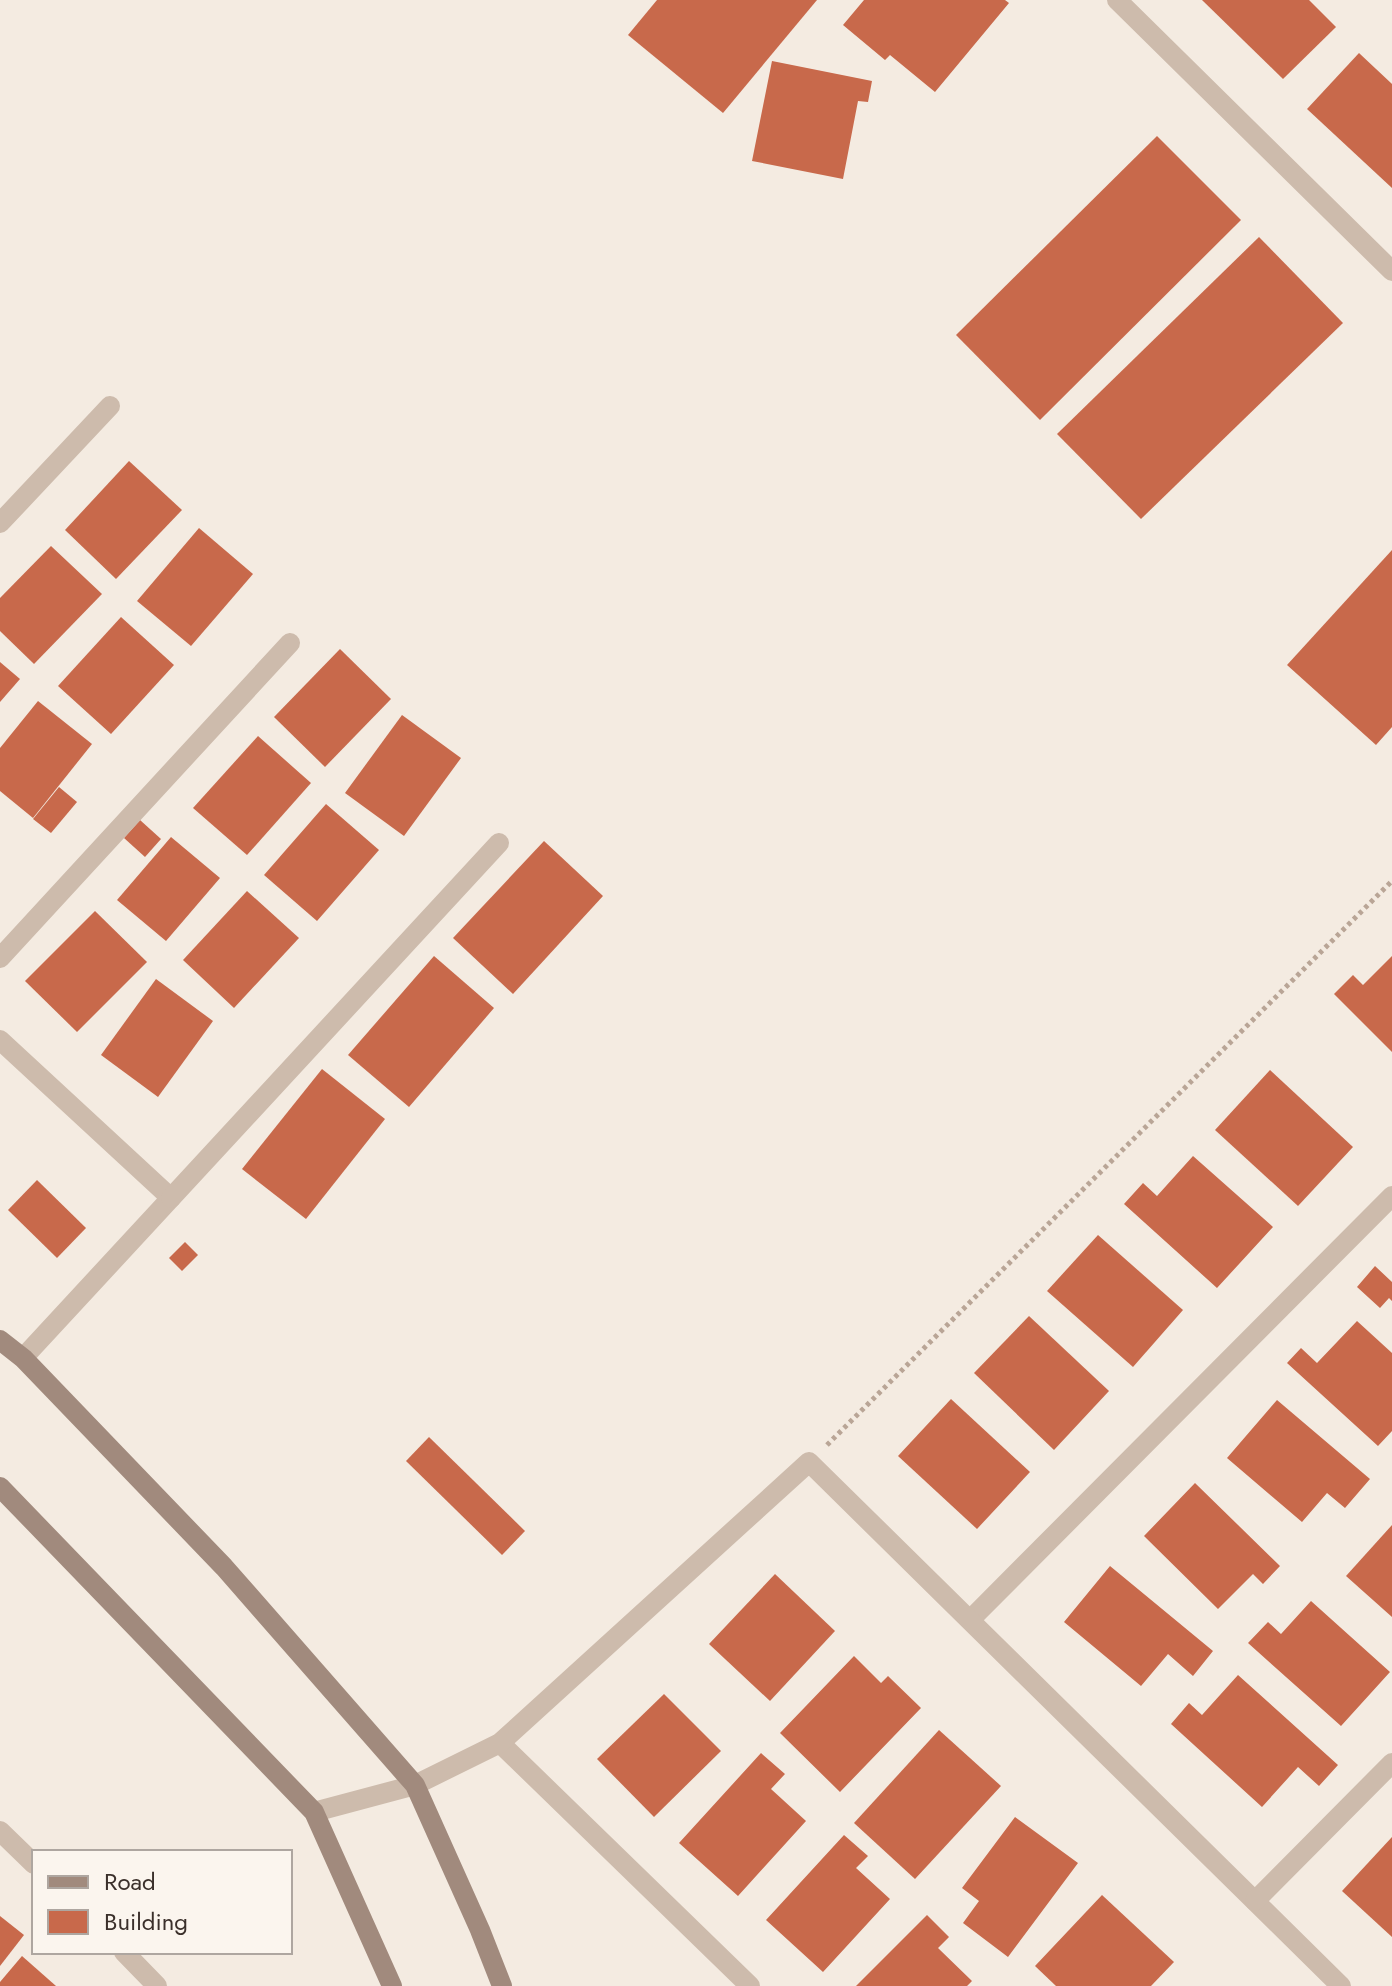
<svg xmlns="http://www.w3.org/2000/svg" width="1392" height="1986" viewBox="0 0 1392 1986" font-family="Jost,sans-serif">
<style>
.building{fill:#c8694b}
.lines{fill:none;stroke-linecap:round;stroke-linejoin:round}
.path{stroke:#b9a596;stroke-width:5;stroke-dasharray:4 4;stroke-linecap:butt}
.street{stroke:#cdbbac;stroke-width:20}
.secondary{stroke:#a18a7d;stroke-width:20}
</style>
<rect width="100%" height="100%" fill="#f4ebe1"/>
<g class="building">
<path d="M657,0H817L723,113L628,35Z"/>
<path d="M864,0H1005L1009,3L935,92L890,55L885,60L843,25Z"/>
<path d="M1202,0H1309L1336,27L1283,79Z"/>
<path d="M1359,53L1392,84V188L1307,109Z"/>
<path d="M772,61L872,81L868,102L858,101L843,179L752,161Z"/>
<path d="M1157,136L1241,220L1040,420L956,335Z"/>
<path d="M1259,237L1343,323L1141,519L1057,434Z"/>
<path d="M129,461L182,510L116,579L65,530Z"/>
<path d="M199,528L253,574L191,646L137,601Z"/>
<path d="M51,546L102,594L34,664L0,631V598Z"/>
<path d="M1392,550V727L1376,745L1287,665Z"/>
<path d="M121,617L174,665L111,734L58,686Z"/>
<path d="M340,649L391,699L325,767L274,717Z"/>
<path d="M0,662L20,679L0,702Z"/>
<path d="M38,701L92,744L33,818L0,791V748Z"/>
<path d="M402,715L461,758L404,836L345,793Z"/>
<path d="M258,736L311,783L247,855L193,808Z"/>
<path d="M59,787L77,802L51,833L33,819Z"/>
<path d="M326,804L379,850L317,921L264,875Z"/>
<path d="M140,820L161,839L145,857L124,838Z"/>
<path d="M171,837L220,878L166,941L117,900Z"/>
<path d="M544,841L603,896L513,994L453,938Z"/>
<path d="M247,891L299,938L234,1008L183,960Z"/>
<path d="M95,911L147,962L77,1032L25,981Z"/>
<path d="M434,956L494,1008L409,1107L348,1055Z"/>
<path d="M1392,956V1052L1334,994L1353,975L1363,985Z"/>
<path d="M156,979L213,1021L158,1097L101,1055Z"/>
<path d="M322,1069L385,1119L306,1219L242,1169Z"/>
<path d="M1270,1070L1353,1147L1298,1206L1215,1130Z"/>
<path d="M1193,1156L1273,1227L1217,1288L1124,1204L1143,1183L1157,1196Z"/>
<path d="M37,1180L86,1228L57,1258L8,1210Z"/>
<path d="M1098,1235L1183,1310L1133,1367L1047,1291Z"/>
<path d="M185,1242L198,1255L182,1271L169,1258Z"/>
<path d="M1375,1266L1392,1282V1301L1389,1298L1380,1308L1357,1287Z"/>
<path d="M1029,1316L1109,1391L1054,1450L974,1373Z"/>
<path d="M1357,1321L1392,1353V1431L1378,1446L1287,1363L1301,1348L1317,1363Z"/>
<path d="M951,1399L1030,1472L977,1529L898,1456Z"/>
<path d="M1277,1400L1370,1479L1345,1508L1327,1493L1302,1522L1227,1458Z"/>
<path d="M429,1437L525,1531L502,1555L406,1461Z"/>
<path d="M1195,1483L1280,1566L1263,1584L1253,1574L1218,1609L1144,1536Z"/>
<path d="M1392,1525V1617L1346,1576Z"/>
<path d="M1110,1566L1213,1651L1193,1676L1168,1654L1141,1686L1064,1622Z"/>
<path d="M775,1574L835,1631L770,1701L709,1644Z"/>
<path d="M1311,1601L1390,1672L1341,1726L1248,1643L1268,1622L1281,1634Z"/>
<path d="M854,1656L881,1683L888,1676L921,1708L840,1792L780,1733Z"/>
<path d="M1238,1675L1338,1765L1319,1786L1298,1767L1262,1807L1171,1724L1189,1703L1202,1715Z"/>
<path d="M664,1694L721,1751L654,1817L597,1759Z"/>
<path d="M939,1730L1001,1786L915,1879L854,1823Z"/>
<path d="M761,1753L785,1774L771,1789L806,1821L738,1896L679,1843Z"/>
<path d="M1015,1817L1078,1863L1008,1957L963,1923L979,1901L962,1888Z"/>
<path d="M844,1835L868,1856L856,1868L890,1899L823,1972L766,1920Z"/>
<path d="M1392,1837V1937L1342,1891Z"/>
<path d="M1102,1895L1174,1962L1151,1986H1056L1035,1966Z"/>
<path d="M927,1915L949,1937L938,1948L972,1981L967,1986H856Z"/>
<path d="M0,1916L24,1935L0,1966Z"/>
<path d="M22,1956L56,1986H0V1982Z"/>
</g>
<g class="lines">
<path class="path" d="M827,1445L1392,881"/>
<g class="street">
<path d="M1117,0L1392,271"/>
<path d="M0,523L110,406"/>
<path d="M0,958L290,643"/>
<path d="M0,1040L171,1198L23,1358"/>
<path d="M171,1198L499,843"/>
<path d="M970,1620L1392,1196"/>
<path d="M500,1743L750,1986"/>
<path d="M314,1812L415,1785L500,1743L809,1462L1341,1986"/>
<path d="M0,1831L34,1864"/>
<path d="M1255,1901L1392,1763"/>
<path d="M124,1952L157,1986"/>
</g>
<g class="secondary">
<path d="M0,1340L23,1358L224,1567L415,1785L480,1930L502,1986"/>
<path d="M0,1487L314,1812L392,1986"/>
</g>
</g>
<rect x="32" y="1850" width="260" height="104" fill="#fbf5ee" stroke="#aea6a0" stroke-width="2"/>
<rect x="48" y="1876" width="40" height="12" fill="#a18a7d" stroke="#aea6a0" stroke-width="2"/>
<text x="104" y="1890" font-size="24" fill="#3b302b">Road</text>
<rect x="48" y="1910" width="40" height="24" fill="#c8694b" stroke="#aea6a0" stroke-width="2"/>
<text x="104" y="1930" font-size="24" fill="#3b302b">Building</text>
</svg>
